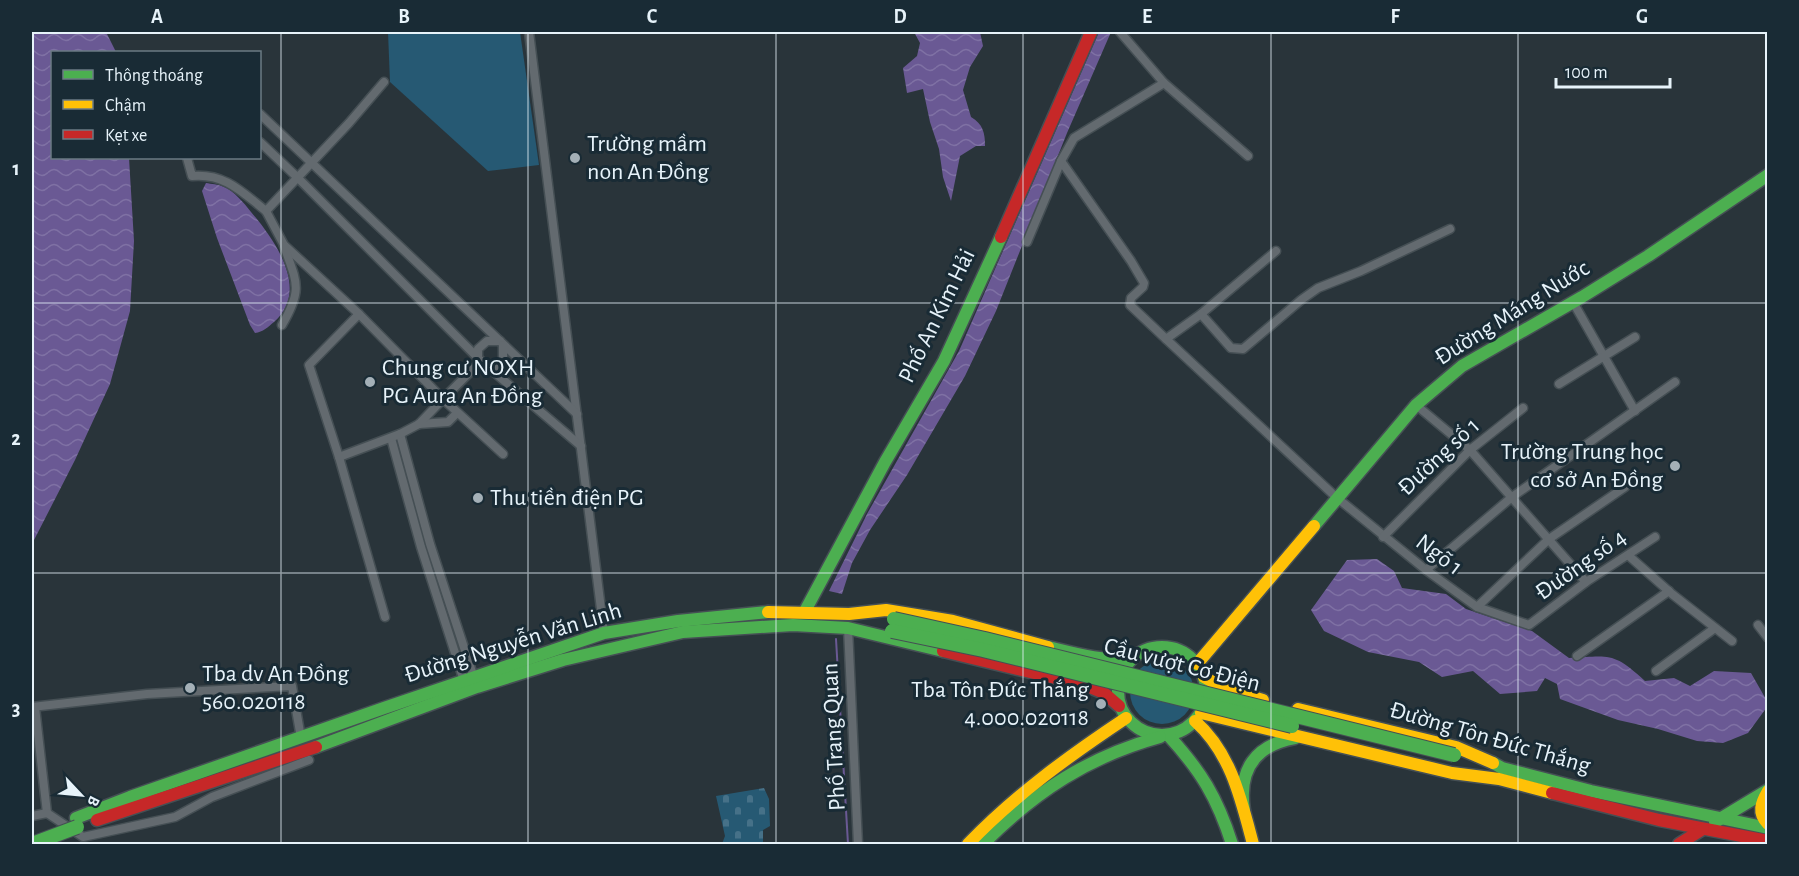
<svg xmlns="http://www.w3.org/2000/svg" width="1799" height="876" viewBox="0 0 1799 876" font-family="'Alegreya Sans',sans-serif">
<style>
.grass{fill:#265973}
.cemetery{fill:url(#cemetery-stones)}
.water{fill:url(#water-waves)}
.lines{fill:none;stroke-linecap:round;stroke-linejoin:round}
.stream{stroke:#6a5994;stroke-width:2}
.street-casing{stroke:#454f54;stroke-width:11}
.fast-casing{stroke:#454f54;stroke-width:15}
.slow-casing{stroke:#454f54;stroke-width:15}
.jam-casing{stroke:#454f54;stroke-width:15}
.street{stroke:#636a6f;stroke-width:8}
.fast{stroke:#4caf50;stroke-width:12}
.slow{stroke:#ffc107;stroke-width:12}
.jam{stroke:#c62828;stroke-width:12}
.fast-bridge-casing{stroke:#454f54;stroke-width:16;stroke-linecap:butt}
.fast-bridge{stroke:#4caf50;stroke-width:14}
.grid{fill:none;stroke:#e7f3fa;stroke-width:1.5;stroke-opacity:0.55}
.poi-dot{fill:#a4b0b7;stroke:#192b35;stroke-width:2}
.labels{text-anchor:middle;dominant-baseline:central;stroke-width:6;stroke-linejoin:round;paint-order:stroke}
.poi-label{font-size:24px;fill:#e7f3fa;stroke:#192b35;text-anchor:start}
.street-label{font-size:24px;fill:#e7f3fa;stroke:#192b35}
.neatline{fill:none;stroke:#e7f3fa;stroke-width:2}
.grid-label{font-size:20px;text-anchor:middle;font-weight:bold;fill:#e7f3fa}
</style>
<defs>
<pattern id="cemetery-stones" width="16" height="16" patternUnits="userSpaceOnUse" patternTransform="scale(1.5)"><rect width="16" height="16" fill="#265973"/><path d="M2 7V4a2 2 0 0 1 4 0v3zM10 15v-3a2 2 0 0 1 4 0v3z" fill="#467188"/></pattern>
<pattern id="water-waves" width="16" height="10" patternUnits="userSpaceOnUse" patternTransform="scale(1.5)"><rect width="16" height="10" fill="#6a5994"/><path d="M0 5q4-4 8 0t8 0" fill="none" stroke="#7f71a4"/></pattern>
</defs>
<rect width="100%" height="100%" fill="#29343a"/>
<g class="grass">
<path d="M388,32H520L539,165L488,171L390,82Z"/>
<circle cx="1162" cy="692" r="32"/>
</g>
<path class="cemetery" d="M764,788L769,799L770,826L763,830V844H722L725,836L716,796Z"/>
<g class="water">
<path d="M32,32H106L116,52H52V158H129L134,241L130,311L110,384L75,460L32,544Z"/>
<path d="M914,32H980L983,46L970,67L963,90L971,117C983,124 985,133 985,146H976L960,156L951,201L943,177L939,149L930,122L923,89L907,93L903,68L917,56L920,43Z"/>
<path d="M1099,32H1111L1067,133L996,311L965,376L907,475L870,530L852,563L842,594L829,591L867,514L959,351Z"/>
<path d="M206,183C211,184 218,184 224,187C234,191 244,203 251,212C274,239 311,290 274,322C268,327 263,332 255,333L250,325L217,238L202,191Z"/>
<path d="M1377,559L1394,571L1402,588L1446,594L1466,609L1532,631L1569,658C1611,656 1613,652 1645,681L1674,678L1690,686L1714,671L1751,673L1767,701V707L1748,733L1723,743L1697,741L1658,729L1618,720L1560,699L1557,684L1545,678L1537,691L1500,694L1473,671L1442,677L1419,662L1368,652L1324,631L1311,610L1347,560Z"/>
</g>
<g class="lines">
<path class="stream" d="M836,639L848,844"/>
<g class="street-casing">
<g id="street">
<path d="M529,32L604,633"/>
<path d="M1120,32L1164,83L1248,156"/>
<path d="M1164,83L1074,138L1061,161L1131,261L1144,283L1143,287L1131,298L1130,305L1166,339L1201,314L1276,251"/>
<path d="M260,114L577,414"/>
<path d="M260,142L298,178L481,361L581,446"/>
<path d="M187,158L192,176C225,173 242,192 266,211"/>
<path d="M1027,242L1061,161"/>
<path d="M1573,302L1635,411"/>
<path d="M359,314L284,245L266,211L349,123L384,82"/>
<path d="M1201,314L1231,348L1243,349L1301,300L1318,288L1361,271L1450,229"/>
<path d="M282,325C303,289 297,283 284,246"/>
<path d="M1166,339L1336,497L1426,570L1477,607L1529,625L1586,582L1655,537"/>
<path d="M478,359V349L487,341H500"/>
<path d="M489,368L497,366L503,360V345"/>
<path d="M1559,384L1635,337"/>
<path d="M1416,405L1470,450L1586,582"/>
<path d="M419,424L448,422L457,413"/>
<path d="M400,434L430,544L474,678"/>
<path d="M391,438L421,547L465,684"/>
<path d="M339,457L400,434L419,424L443,399L503,454"/>
<path d="M1383,537L1470,450L1523,408"/>
<path d="M1629,556L1672,594L1732,641"/>
<path d="M1426,570L1512,497L1675,382"/>
<path d="M1477,607L1549,539L1625,487"/>
<path d="M385,617L339,457L309,365L359,314L443,399L481,361"/>
<path d="M1758,625L1768,638"/>
<path d="M848,628L858,844"/>
<path d="M1577,656L1669,591"/>
<path d="M1656,671L1715,628"/>
<path d="M32,707L147,694L292,686L301,738"/>
<path d="M35,707L47,813"/>
<path d="M32,816L47,813L83,837L175,817L212,797L309,760"/>
</g>
</g>
<g class="fast-casing">
<g id="fast">
<path d="M1314,526L1416,405L1462,366L1582,297L1648,256L1768,175"/>
<path d="M805,611L885,462L944,361L1001,237"/>
<circle cx="1162" cy="691" r="44"/>
<path d="M1048,647C1077,654 1102,661 1131,660"/>
<path d="M1168,735C1201,771 1217,797 1232,844"/>
<path d="M316,747L477,687L563,660L683,632L793,625L848,628L943,651"/>
<path d="M1493,763L1502,768L1591,791L1768,828"/>
<path d="M1244,810C1238,770 1255,745 1295,738"/>
<path d="M76,818L130,797L384,708L604,633L678,621L768,612"/>
<path d="M1715,822L1768,790"/>
<path d="M983,844C1036,791 1088,757 1160,737"/>
</g>
</g>
<g class="slow-casing">
<g id="slow">
<path d="M768,612L849,614L886,610L953,621L1048,647"/>
<path d="M1197,664L1314,526"/>
<path d="M1204,677L1226,689L1263,700"/>
<path d="M1298,709L1456,747L1493,763"/>
<path d="M1201,713L1452,773L1499,779L1552,793"/>
<path d="M1195,721C1231,753 1241,799 1253,844"/>
<path d="M1768,791C1761,803 1757,813 1768,824"/>
<path d="M968,844C1015,795 1069,756 1126,718"/>
</g>
</g>
<g class="jam-casing">
<g id="jam">
<path d="M1001,237L1091,32"/>
<path d="M943,651L1085,685L1104,693L1119,706"/>
<path d="M1552,793L1659,820L1768,841"/>
<path d="M97,820L316,747"/>
<path d="M1679,844L1703,829"/>
</g>
</g>
<use href="#street" class="street"/>
<use href="#fast" class="fast"/>
<use href="#slow" class="slow"/>
<use href="#jam" class="jam"/>
<g class="fast-bridge-casing">
<g id="fast-bridge">
<path d="M894,619L985,639L1454,755"/>
<path d="M892,631L983,650L1292,726"/>
<path d="M32,844L77,827"/>
</g>
</g>
<use href="#fast-bridge" class="fast-bridge"/>
</g>
<path class="grid" d="M281,32V844M528,32V844M776,32V844M1023,32V844M1271,32V844M1518,32V844M32,303H1768M32,573H1768"/>
<g class="poi-dot">
<circle cx="575" cy="158" r="6"/>
<circle cx="370" cy="382" r="6"/>
<circle cx="1675" cy="466" r="6"/>
<circle cx="478" cy="498" r="6"/>
<circle cx="190" cy="688" r="6"/>
<circle cx="1101" cy="704" r="6"/>
</g>
<g class="labels">
<g class="poi-label">
<text x="587" y="144">Trường mầm<tspan x="587" dy="28">non An Đồng</tspan></text>
<text x="382" y="368">Chung cư NOXH<tspan x="382" dy="28">PG Aura An Đồng</tspan></text>
<text x="1663" y="452" text-anchor="end">Trường Trung học<tspan x="1663" dy="28">cơ sở An Đồng</tspan></text>
<text x="490" y="498">Thu tiền điện PG</text>
<text x="202" y="674">Tba dv An Đồng<tspan x="202" dy="28">560.020118</tspan></text>
<text x="1089" y="690" text-anchor="end">Tba Tôn Đức Thắng<tspan x="1089" dy="28">4.000.020118</tspan></text>
</g>
<g class="street-label">
<text transform="translate(1512 313) rotate(-32)">Đường Máng Nước</text>
<text transform="translate(937 316) rotate(-64)">Phố An Kim Hải</text>
<text transform="translate(1439 457) rotate(-43)">Đường số 1</text>
<text transform="translate(1439 555) rotate(37)">Ngõ 1</text>
<text transform="translate(1581 565) rotate(-35)">Đường số 4</text>
<text transform="translate(513 643) rotate(-17)">Đường Nguyễn Văn Linh</text>
<text transform="translate(1182 665) rotate(14)">Cầu vượt Cơ Điện</text>
<text transform="translate(834 737) rotate(-93)">Phố Trang Quan</text>
<text transform="translate(1490 738) rotate(16)">Đường Tôn Đức Thắng</text>
</g>
</g>
<rect width="1799" height="876" fill="none" stroke="#192b35" stroke-width="66"/>
<rect x="51" y="51" width="210" height="108" fill="#192b35" stroke="#6b7b84" stroke-width="1.5"/>
<rect x="63" y="70" width="30" height="9" fill="#4caf50" stroke="#6b7b84" stroke-width="1.5"/>
<text x="105" y="81" font-size="18" fill="#e7f3fa">Thông thoáng</text>
<rect x="63" y="100" width="30" height="9" fill="#ffc107" stroke="#6b7b84" stroke-width="1.5"/>
<text x="105" y="111" font-size="18" fill="#e7f3fa">Chậm</text>
<rect x="63" y="130" width="30" height="9" fill="#c62828" stroke="#6b7b84" stroke-width="1.5"/>
<text x="105" y="141" font-size="18" fill="#e7f3fa">Kẹt xe</text>
<g transform="translate(81 795) rotate(116)" stroke="#192b35" stroke-width="4.5" paint-order="stroke">
<path d="M0-4.5L10 22L0 15L-10 22Z" fill="#e7f3fa"/>
<text y="-9" font-size="16" font-weight="bold" text-anchor="middle" fill="#e7f3fa">B</text>
</g>
<path d="M1556 78v9h114v-9" fill="none" stroke="#e7f3fa" stroke-width="3"/>
<text x="1565" y="78" font-size="18" fill="#e7f3fa" stroke="#192b35" stroke-width="4.5" paint-order="stroke">100 m</text>
<rect x="33" y="33" width="1733" height="810" class="neatline"/>
<g class="grid-label">
<text x="157" y="23">A</text>
<text x="404" y="23">B</text>
<text x="652" y="23">C</text>
<text x="900" y="23">D</text>
<text x="1147" y="23">E</text>
<text x="1395" y="23">F</text>
<text x="1642" y="23">G</text>
<text x="16" y="175">1</text>
<text x="16" y="445">2</text>
<text x="16" y="715">3</text>
</g>
</svg>
